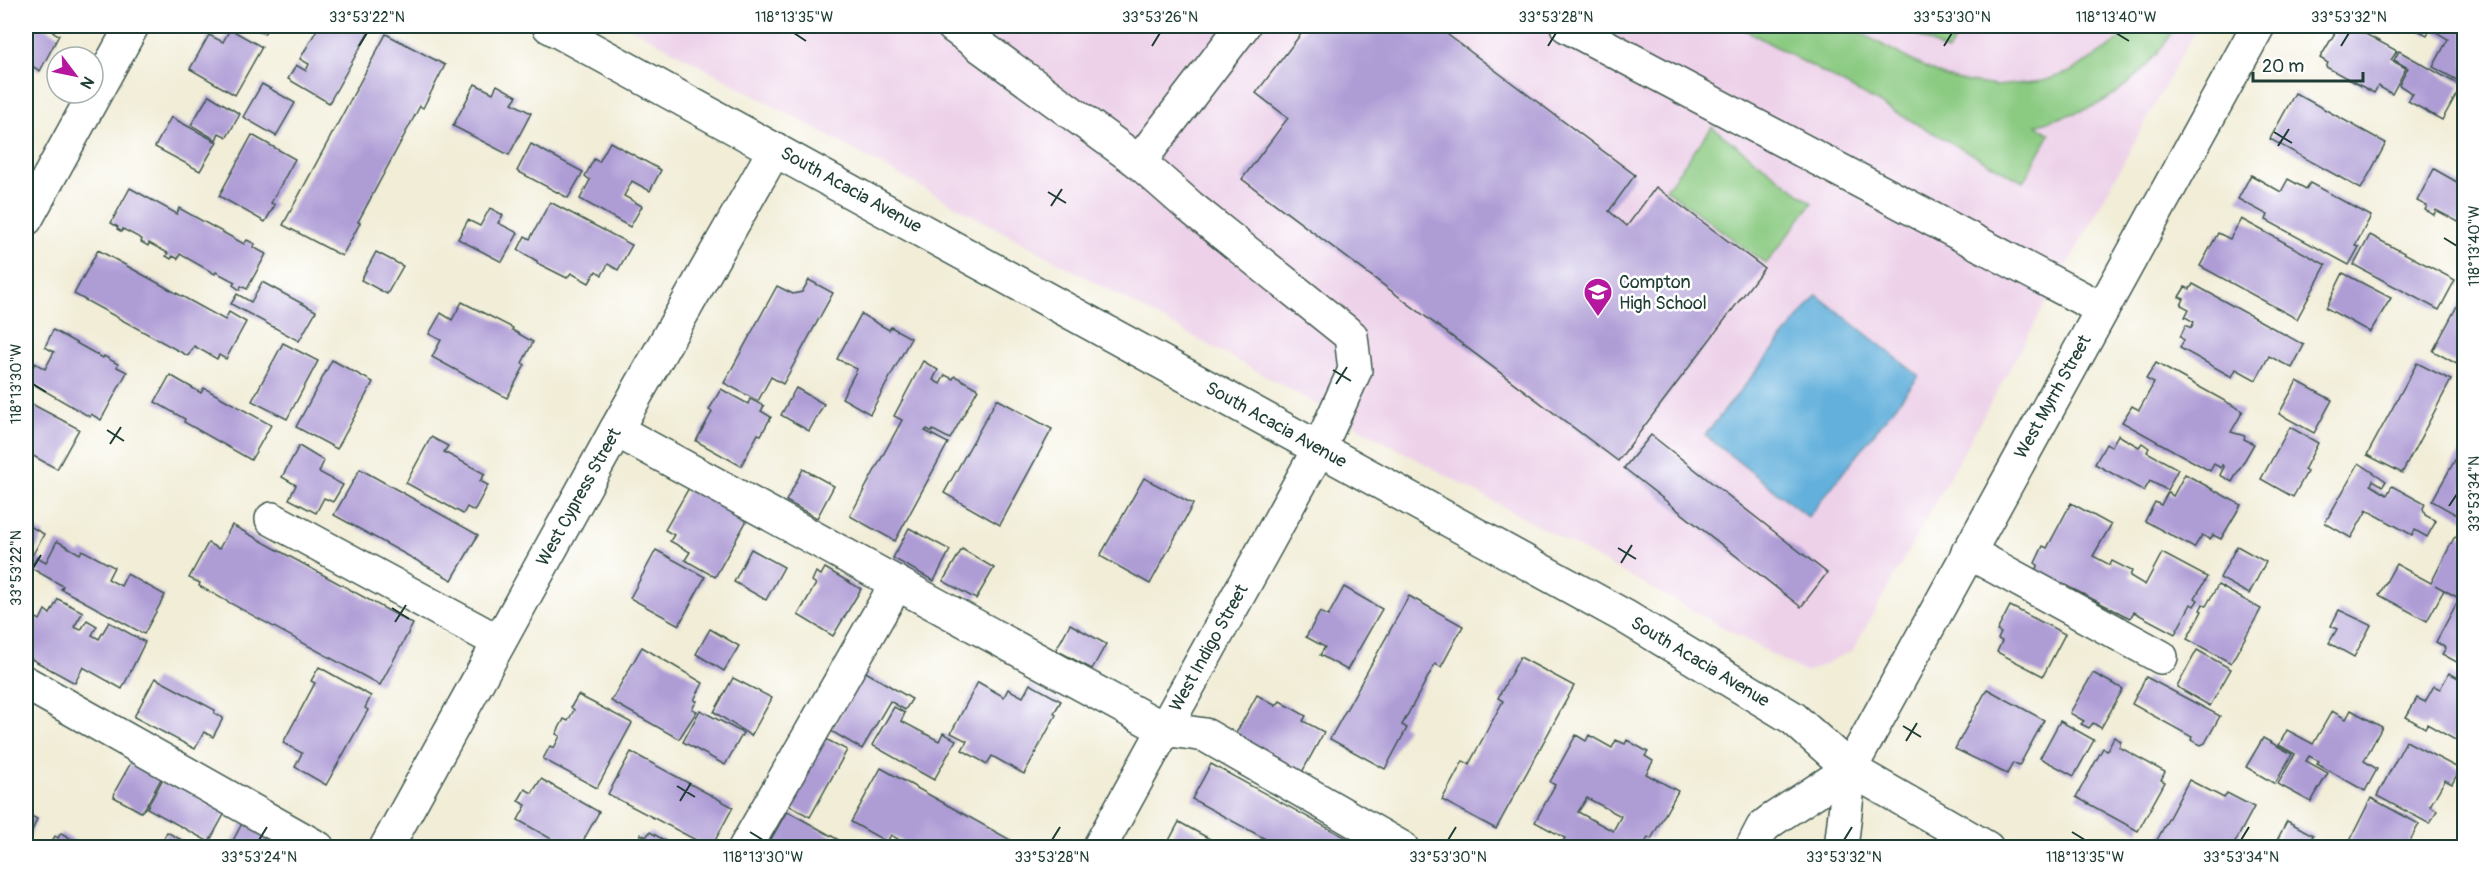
<svg xmlns="http://www.w3.org/2000/svg" width="2490" height="873" viewBox="0 0 2490 873" font-family="Pangolin,sans-serif">
<style>
.built{fill:#edd1e9}
.green{fill:#8aca81;stroke:#54845a;stroke-width:1.5}
.water{fill:#63b0dc;stroke:#417688;stroke-width:1.5}
.building{fill:#ae9cd5;fill-rule:evenodd}
.lines{fill:none;stroke-linecap:round;stroke-linejoin:round}
.minor-casing{stroke:#3e574c;stroke-width:36}
.minor{stroke:#fff;stroke-width:33}
.ticks{fill:none;stroke:#1f3d34;stroke-width:2}
.labels{text-anchor:middle;dominant-baseline:central;stroke-width:5;stroke-linejoin:round;paint-order:stroke}
.street-label{font-size:18px;fill:#1f3d34;stroke:#fff}
.poi-label{font-size:18px;fill:#1f3d34;stroke:#fff;text-anchor:start}
.neatline{fill:none;stroke:#1f3d34;stroke-width:2}
.ticks-label{font-size:15px;text-anchor:middle;fill:#1f3d34}
</style>
<rect width="100%" height="100%" fill="#fff"/>
<filter id="ink" filterUnits="userSpaceOnUse"><feTurbulence type="fractalNoise" baseFrequency=".0167" numOctaves="2"/><feDisplacementMap in="SourceGraphic" scale="12" xChannelSelector="R" yChannelSelector="G"/><feConvolveMatrix kernelMatrix="1 2 1 2 8 2 1 2 1" color-interpolation-filters="sRGB"/></filter>
<filter id="wash" filterUnits="userSpaceOnUse"><feTurbulence type="fractalNoise" baseFrequency=".008" numOctaves="4" result="noise"/><feDisplacementMap in="SourceGraphic" scale="24" xChannelSelector="R" yChannelSelector="G"/><feGaussianBlur stdDeviation="1.35" result="paint"/><feColorMatrix in="noise" values="0 0 0 0 0 0 0 0 0 0 0 0 0 0 0 0 0 1.4 0 .05"/><feComposite in="paint" operator="in"/></filter>
<g filter="url(#wash)">
<rect width="100%" height="100%" fill="#f1edd7"/>
<path class="built" d="M628,26H2197L2086,232L1853,650L1806,673Z"/>
<g class="green">
<path d="M1738,26H1848L1916,63L1946,77L1969,82L1997,86L2043,81L2070,72L2113,45L2131,26H2177C2157,56 2132,86 2098,104C2080,113 2056,118 2036,125L2050,134L2023,182Z"/>
<path d="M1901,26H1962L1948,52Z"/>
<path d="M1712,127L1812,203L1766,264L1666,189Z"/>
</g>
<path class="water" d="M1817,295L1919,376L1808,517L1705,435Z"/>
<g id="blocks">
<g class="building">
<path d="M26,26H42L59,35L40,71L32,66L26,78Z"/>
<path d="M247,26H269L264,34Z"/>
<path d="M319,26H366L371,28L329,103L288,79L296,65L306,71L309,64L300,59Z"/>
<path d="M1307,26H1436L1635,175L1609,211L1627,226L1656,187L1764,268L1618,461L1242,179L1288,118L1256,93Z"/>
<path d="M2339,26L2346,29L2351,26L2397,51L2391,60L2406,68L2392,94L2378,86L2374,93L2326,67L2328,63L2320,58Z"/>
<path d="M2410,26H2464V84L2433,67L2448,39L2436,32L2437,29L2432,26L2427,35Z"/>
<path d="M230,29L262,47L235,95L190,69L209,35L223,42Z"/>
<path d="M386,34L445,65L423,108L420,106L358,222L360,223L342,256L283,225Z"/>
<path d="M2399,51L2461,86L2442,120L2408,101L2413,94L2399,85L2408,68L2394,60Z"/>
<path d="M262,84L295,103L276,136L243,117Z"/>
<path d="M475,84L493,93L497,85L517,96L512,103L531,113L509,155L453,126Z"/>
<path d="M2295,93L2386,143L2361,189L2270,139Z"/>
<path d="M209,95L240,114L227,137L219,133L216,140L191,125Z"/>
<path d="M171,117L217,142L200,171L155,147Z"/>
<path d="M252,135L295,159L271,203L275,205L265,222L219,196Z"/>
<path d="M610,142L661,170L650,191L632,181L624,196L642,206L630,227L580,199L590,180L585,176L594,159L599,162Z"/>
<path d="M531,144L583,172L568,198L517,171Z"/>
<path d="M2434,169L2464,186V225L2436,210L2434,215L2425,210L2427,206L2417,201Z"/>
<path d="M2251,175L2281,192L2288,179L2306,189L2310,183L2371,216L2355,246L2359,247L2349,265L2266,220L2268,215L2238,199Z"/>
<path d="M130,188L177,214L179,208L244,244L247,240L255,244L253,247L266,254L247,289L241,286L240,290L233,285L235,282L216,272L215,274L180,254L178,259L173,256L171,259L166,256L168,253L149,243L148,246L141,242L142,239L123,229L122,232L117,229L118,227L111,223Z"/>
<path d="M550,202L632,245L618,270L608,264L602,275L596,271L589,283L571,273L567,278L537,263V261L518,250L525,236L530,239Z"/>
<path d="M490,208L503,215L498,223L518,233L502,262L458,239L468,220L480,226Z"/>
<path d="M2241,219L2326,265L2297,319L2200,266L2218,233L2230,239Z"/>
<path d="M2370,235L2455,280L2439,310L2354,265Z"/>
<path d="M98,250L225,320L229,312L246,322L226,359L219,355L217,359L194,346L188,356L74,294Z"/>
<path d="M376,252L403,266L387,294L361,280Z"/>
<path d="M2343,273L2391,298L2370,332L2326,308Z"/>
<path d="M809,280L833,293L783,384L771,377L758,401L724,383L777,286L793,294L802,292Z"/>
<path d="M262,282L316,311L299,341L231,304L237,294L251,302Z"/>
<path d="M2193,284L2304,345L2292,368L2269,356L2256,380L2236,369L2232,377L2180,348L2184,340L2180,337L2186,325L2191,328L2194,322L2185,317L2189,309L2181,305L2184,299L2179,297L2185,287L2190,289Z"/>
<path d="M2464,293V368L2433,351Z"/>
<path d="M462,302L513,328L512,330L533,342L522,363L525,365L507,398L432,357L441,340L429,334L441,313L452,320Z"/>
<path d="M861,314L889,330L891,327L911,338L870,414L842,398L857,369L837,359Z"/>
<path d="M53,330L103,358L104,356L118,364L117,367L127,372L101,420L91,414L90,417L26,380L35,363L45,369L54,352L45,347Z"/>
<path d="M283,343L318,361L287,419L252,401Z"/>
<path d="M332,360L373,382L337,449L296,427Z"/>
<path d="M923,361L938,370L933,380L940,384L945,375L953,379L955,376L978,389L950,439L933,430L932,432L927,429L925,431L948,443L895,541L850,516L902,420L894,416Z"/>
<path d="M2156,363L2243,411L2231,432L2245,436L2244,439L2254,444L2232,482L2220,475L2224,467L2222,465L2221,468L2214,464L2210,471L2122,422L2132,406L2139,410L2154,383L2146,379Z"/>
<path d="M2417,363L2451,380L2402,473L2367,455Z"/>
<path d="M170,375L201,393L204,388L271,425L251,460L184,422L185,419L155,402Z"/>
<path d="M2297,381L2332,400L2314,433L2279,414Z"/>
<path d="M796,388L824,404L809,431L781,415Z"/>
<path d="M721,389L748,404L750,399L764,406L761,411L771,417L761,435L758,434L741,466L696,441L712,412L709,410Z"/>
<path d="M997,399L1052,429L1000,525L944,493Z"/>
<path d="M26,401L79,429L57,469L26,452Z"/>
<path d="M2290,427L2318,443L2304,470L2307,472L2293,497L2261,479Z"/>
<path d="M1651,435L1827,573L1801,607L1624,468Z"/>
<path d="M2118,435L2139,447L2142,443L2149,448L2147,452L2178,469L2167,490L2150,481L2144,491L2095,464L2106,444L2111,447Z"/>
<path d="M431,437L448,446L444,452L485,474L480,481L488,485L474,511L467,507L463,514L406,483Z"/>
<path d="M299,446L324,461L319,472L343,485L333,502L324,498L316,513L289,499L296,485L282,477Z"/>
<path d="M2459,453L2464,457V519L2432,501Z"/>
<path d="M2359,463L2386,481L2383,486L2373,480L2371,485L2387,495L2392,486L2425,504L2423,508L2425,515L2436,521L2427,537L2415,530L2412,535L2367,510L2351,538L2325,523Z"/>
<path d="M360,469L478,535L452,580L334,515Z"/>
<path d="M803,469L834,486L817,518L786,501Z"/>
<path d="M2185,474L2241,505L2221,539L2213,535L2210,539L2202,535L2194,548L2145,521L2155,502L2161,505L2168,492L2173,496Z"/>
<path d="M1144,478L1193,504L1150,584L1100,556Z"/>
<path d="M690,486L751,513L715,577L685,560L690,552L670,541L674,535L665,530Z"/>
<path d="M2071,503L2111,525L2093,556L2110,565L2112,561L2132,571L2130,576L2145,585L2162,553L2207,577L2195,598L2198,600L2194,606L2191,604L2175,634L2134,612L2130,618L2035,570L2038,565L2035,563L2043,546L2047,548Z"/>
<path d="M26,524L44,534L26,567Z"/>
<path d="M232,525L413,624L380,685L199,586L200,583L189,578L208,543L219,549Z"/>
<path d="M909,528L950,550L934,581L893,558Z"/>
<path d="M2464,533V601L2435,585L2444,590L2427,621L2379,595L2396,564L2431,583L2454,538Z"/>
<path d="M57,541L80,554L82,550L114,567L108,579L121,586L127,574L165,595L144,634L61,589L63,586L31,568L37,557L46,562Z"/>
<path d="M2237,546L2266,562L2249,594L2220,578Z"/>
<path d="M751,549L784,567L766,600L734,582Z"/>
<path d="M962,549L994,568L976,599L943,581Z"/>
<path d="M656,550L705,577L679,625L630,598Z"/>
<path d="M825,568L861,589L833,636L798,615L816,584L812,581L816,572L821,575Z"/>
<path d="M2218,585L2261,609L2231,663L2187,639L2202,611L2200,610L2203,604L2206,606Z"/>
<path d="M1344,587L1382,609L1347,670L1320,655L1325,647L1306,637L1320,612L1328,616Z"/>
<path d="M1409,596L1463,626L1441,667L1435,664L1402,725L1407,728L1385,769L1330,739Z"/>
<path d="M58,599L83,612L74,627L81,630L87,620L97,626L92,635L99,639L109,622L145,642L122,689L83,667L75,683L26,656V631L33,616L40,620L45,610L50,614Z"/>
<path d="M2459,599L2464,602V666L2442,654L2446,648L2436,642Z"/>
<path d="M2010,606L2065,634L2043,676L1997,652L2002,641L1998,639L2001,633L1997,631Z"/>
<path d="M2339,610L2371,625L2354,657L2329,643L2337,629L2331,626Z"/>
<path d="M1070,624L1106,644L1092,669L1056,650Z"/>
<path d="M710,629L739,646L724,671L696,654Z"/>
<path d="M642,647L703,683L694,700L697,701L692,709L697,711L679,739L611,701Z"/>
<path d="M2197,650L2231,669L2210,706L2177,687Z"/>
<path d="M1520,657L1574,686L1496,829L1442,800L1463,761L1469,764L1503,701L1498,698Z"/>
<path d="M319,667L371,696L365,708L368,710L326,785L295,767L302,753L283,743L315,683L311,681Z"/>
<path d="M864,671L912,699L905,710L890,701L862,749L831,731Z"/>
<path d="M2093,673L2123,689L2101,728L2093,723L2089,728L2081,724L2084,721L2070,713Z"/>
<path d="M2449,673L2464,681V745L2427,724L2425,728L2406,717L2417,698L2425,702L2434,686L2440,689Z"/>
<path d="M2146,677L2220,716L2205,743L2201,745L2191,740L2192,737L2132,704Z"/>
<path d="M155,678L215,710L214,713L223,718L213,737L204,732L195,749L134,717Z"/>
<path d="M733,678L772,698L751,736L714,712Z"/>
<path d="M978,682L1004,697L1008,689L1023,697L1030,684L1061,701L1054,713L1056,715L1024,774L992,756L987,764L962,750L967,741L951,733Z"/>
<path d="M1987,689L2044,720L2019,766L2013,763L2007,774L1955,749Z"/>
<path d="M578,695L632,723L597,788L543,759L550,746L554,748L560,736L556,734L564,719L568,721L574,710L571,707Z"/>
<path d="M1257,695L1276,706L1280,701L1306,716L1303,721L1324,732L1301,774L1234,737Z"/>
<path d="M894,707L905,713L901,721L939,741L943,733L956,740L934,780L872,745Z"/>
<path d="M700,710L743,733L725,765L683,742Z"/>
<path d="M2351,710L2382,727L2364,761L2377,769L2365,791L2317,764L2319,761L2309,756L2306,761L2328,773L2311,802L2278,784L2295,754L2279,745L2287,730L2313,744L2332,711L2346,719Z"/>
<path d="M2060,721L2094,740L2074,776L2040,758Z"/>
<path d="M816,734L847,750L810,817L779,800Z"/>
<path d="M1576,735L1586,741L1589,735L1612,748L1616,740L1625,744L1627,740L1648,752L1645,756L1653,761L1646,774L1678,791L1651,839L1648,837L1643,848H1570L1562,843L1565,838L1535,822L1555,785L1550,782ZM1587,798L1621,816L1613,831L1578,812Z"/>
<path d="M2114,737L2121,741L2119,747L2165,772L2161,780L2165,782L2138,831L2076,797L2103,748L2107,750Z"/>
<path d="M2263,738L2292,754L2275,784L2246,767Z"/>
<path d="M2406,741L2460,769L2452,784L2445,780L2430,806L2437,810L2430,824L2377,796Z"/>
<path d="M631,752L733,807L711,848L608,794Z"/>
<path d="M132,761L162,777L145,808L141,812L114,797L115,791Z"/>
<path d="M1211,764L1357,844L1355,848H1282L1192,799Z"/>
<path d="M881,768L1014,842L1011,848H913L891,835L887,842L851,822Z"/>
<path d="M164,777L226,811L209,842L147,808Z"/>
<path d="M541,779L599,812L579,848H567L518,820L526,805L518,801L525,789L532,793Z"/>
<path d="M2189,780L2224,798L2227,793L2254,807L2232,848H2165L2156,842Z"/>
<path d="M2371,798L2419,824L2406,848H2346Z"/>
<path d="M787,811L853,848H766Z"/>
<path d="M26,813L37,819L26,845Z"/>
<path d="M245,818L298,848H229Z"/>
<path d="M2287,821L2313,835L2307,848H2267L2269,844L2274,846Z"/>
<path d="M1179,822L1226,848H1165Z"/>
<path d="M167,832L196,848H159Z"/>
<path d="M650,832L678,848H634L641,834L646,837Z"/>
<path d="M61,833L87,848H48L55,836L58,838Z"/>
</g>
</g>
</g>
<g filter="url(#ink)">
<use href="#blocks" fill-opacity="0" stroke="#3e574c" stroke-width="1.5"/>
<g class="lines">
<g class="minor-casing">
<g id="minor">
<path d="M549,26L1624,616L1793,718L1850,769L1987,848"/>
<path d="M953,26L1139,162L1189,206L1351,336L1355,370L1319,449L1099,848"/>
<path d="M1567,26L2102,309"/>
<path d="M1139,162L1243,26"/>
<path d="M26,219L132,26"/>
<path d="M616,430L1164,729L1205,735L1402,848"/>
<path d="M272,519L499,642"/>
<path d="M1968,552L2161,657"/>
<path d="M26,683L318,848"/>
<path d="M386,848L616,430L775,149"/>
<path d="M745,848L897,583"/>
<path d="M1752,848L1763,827L1772,820L1850,769"/>
<path d="M1841,848L1850,769L2258,26"/>
</g>
</g>
<use href="#minor" class="minor"/>
</g>
</g>
<path class="ticks" d="M794,33L806,41M2116,33L2129,41M359,46L367,33M1152,46L1160,33M1548,46L1556,33M1944,46L1952,33M2341,46L2349,33M2274,132L2292,143M2278,146L2289,129M1048,192L1066,203M1051,206L1062,189M2444,238L2457,246M1333,370L1351,381M33,384L46,392M1336,384L1347,367M107,430L124,441M110,444L121,427M2449,506L2457,494M1618,548L1636,559M1621,563L1632,545M33,568L41,555M392,608L409,619M395,622L406,605M1903,726L1921,737M1906,741L1917,723M677,786L695,797M680,801L691,783M750,832L763,840M2072,832L2085,840M259,840L267,827M1052,840L1060,827M1448,840L1456,827M1844,840L1852,827M2241,840L2249,827"/>
<defs>
<g id="school-pin" transform="scale(1.5)"><path d="M0 17L-7.5 6A9.5 9.5 0 1 1 7.5 6Z" fill="#b5179e" stroke="#fff"/><path d="M0-5L7-2L0 1L-7-2ZM-4 1L0 2.5L4 1V4Q0 6-4 4Z" fill="#fff"/></g>
</defs>
<g fill-rule="evenodd">
<use href="#school-pin" x="1598" y="292"/>
</g>
<g class="labels">
<g class="street-label">
<text transform="translate(851 190) rotate(29)">South Acacia Avenue</text>
<text transform="translate(2053 397) rotate(-61)">West Myrrh Street</text>
<text transform="translate(1276 425) rotate(29)">South Acacia Avenue</text>
<text transform="translate(579 497) rotate(-61)">West Cypress Street</text>
<text transform="translate(1209 648) rotate(-61)">West Indigo Street</text>
<text transform="translate(1700 662) rotate(31)">South Acacia Avenue</text>
</g>
<g class="poi-label">
<text x="1619" y="282">Compton<tspan x="1619" dy="21">High School</tspan></text>
</g>
</g>
<rect width="2490" height="873" fill="none" stroke="#fff" stroke-width="66"/>
<g transform="translate(75 75) rotate(122)"><circle r="28" fill="#ffffff" stroke="#a5b1ae" stroke-width="1.5"/>
<path d="M0-4.5L10 22L0 15L-10 22Z" fill="#b5179e"/>
<text y="-9" font-size="16" font-weight="bold" text-anchor="middle" fill="#1f3d34">N</text>
</g>
<path d="M2253 72v9h110v-9" fill="none" stroke="#1f3d34" stroke-width="3"/>
<text x="2262" y="72" font-size="18" fill="#1f3d34" stroke="#ffffff" stroke-width="4.5" paint-order="stroke">20 m</text>
<rect x="33" y="33" width="2424" height="807" class="neatline"/>
<g class="ticks-label">
<text x="367" y="22">33°53'22"N</text>
<text x="794" y="22">118°13'35"W</text>
<text x="1160" y="22">33°53'26"N</text>
<text x="1556" y="22">33°53'28"N</text>
<text x="1952" y="22">33°53'30"N</text>
<text x="2116" y="22">118°13'40"W</text>
<text x="2349" y="22">33°53'32"N</text>
<text transform="translate(2474 246) rotate(-90)" y="5">118°13'40"W</text>
<text transform="translate(16 384) rotate(-90)" y="5">118°13'30"W</text>
<text transform="translate(2474 494) rotate(-90)" y="5">33°53'34"N</text>
<text transform="translate(16 568) rotate(-90)" y="5">33°53'22"N</text>
<text x="259" y="862">33°53'24"N</text>
<text x="763" y="862">118°13'30"W</text>
<text x="1052" y="862">33°53'28"N</text>
<text x="1448" y="862">33°53'30"N</text>
<text x="1844" y="862">33°53'32"N</text>
<text x="2085" y="862">118°13'35"W</text>
<text x="2241" y="862">33°53'34"N</text>
</g>
</svg>
